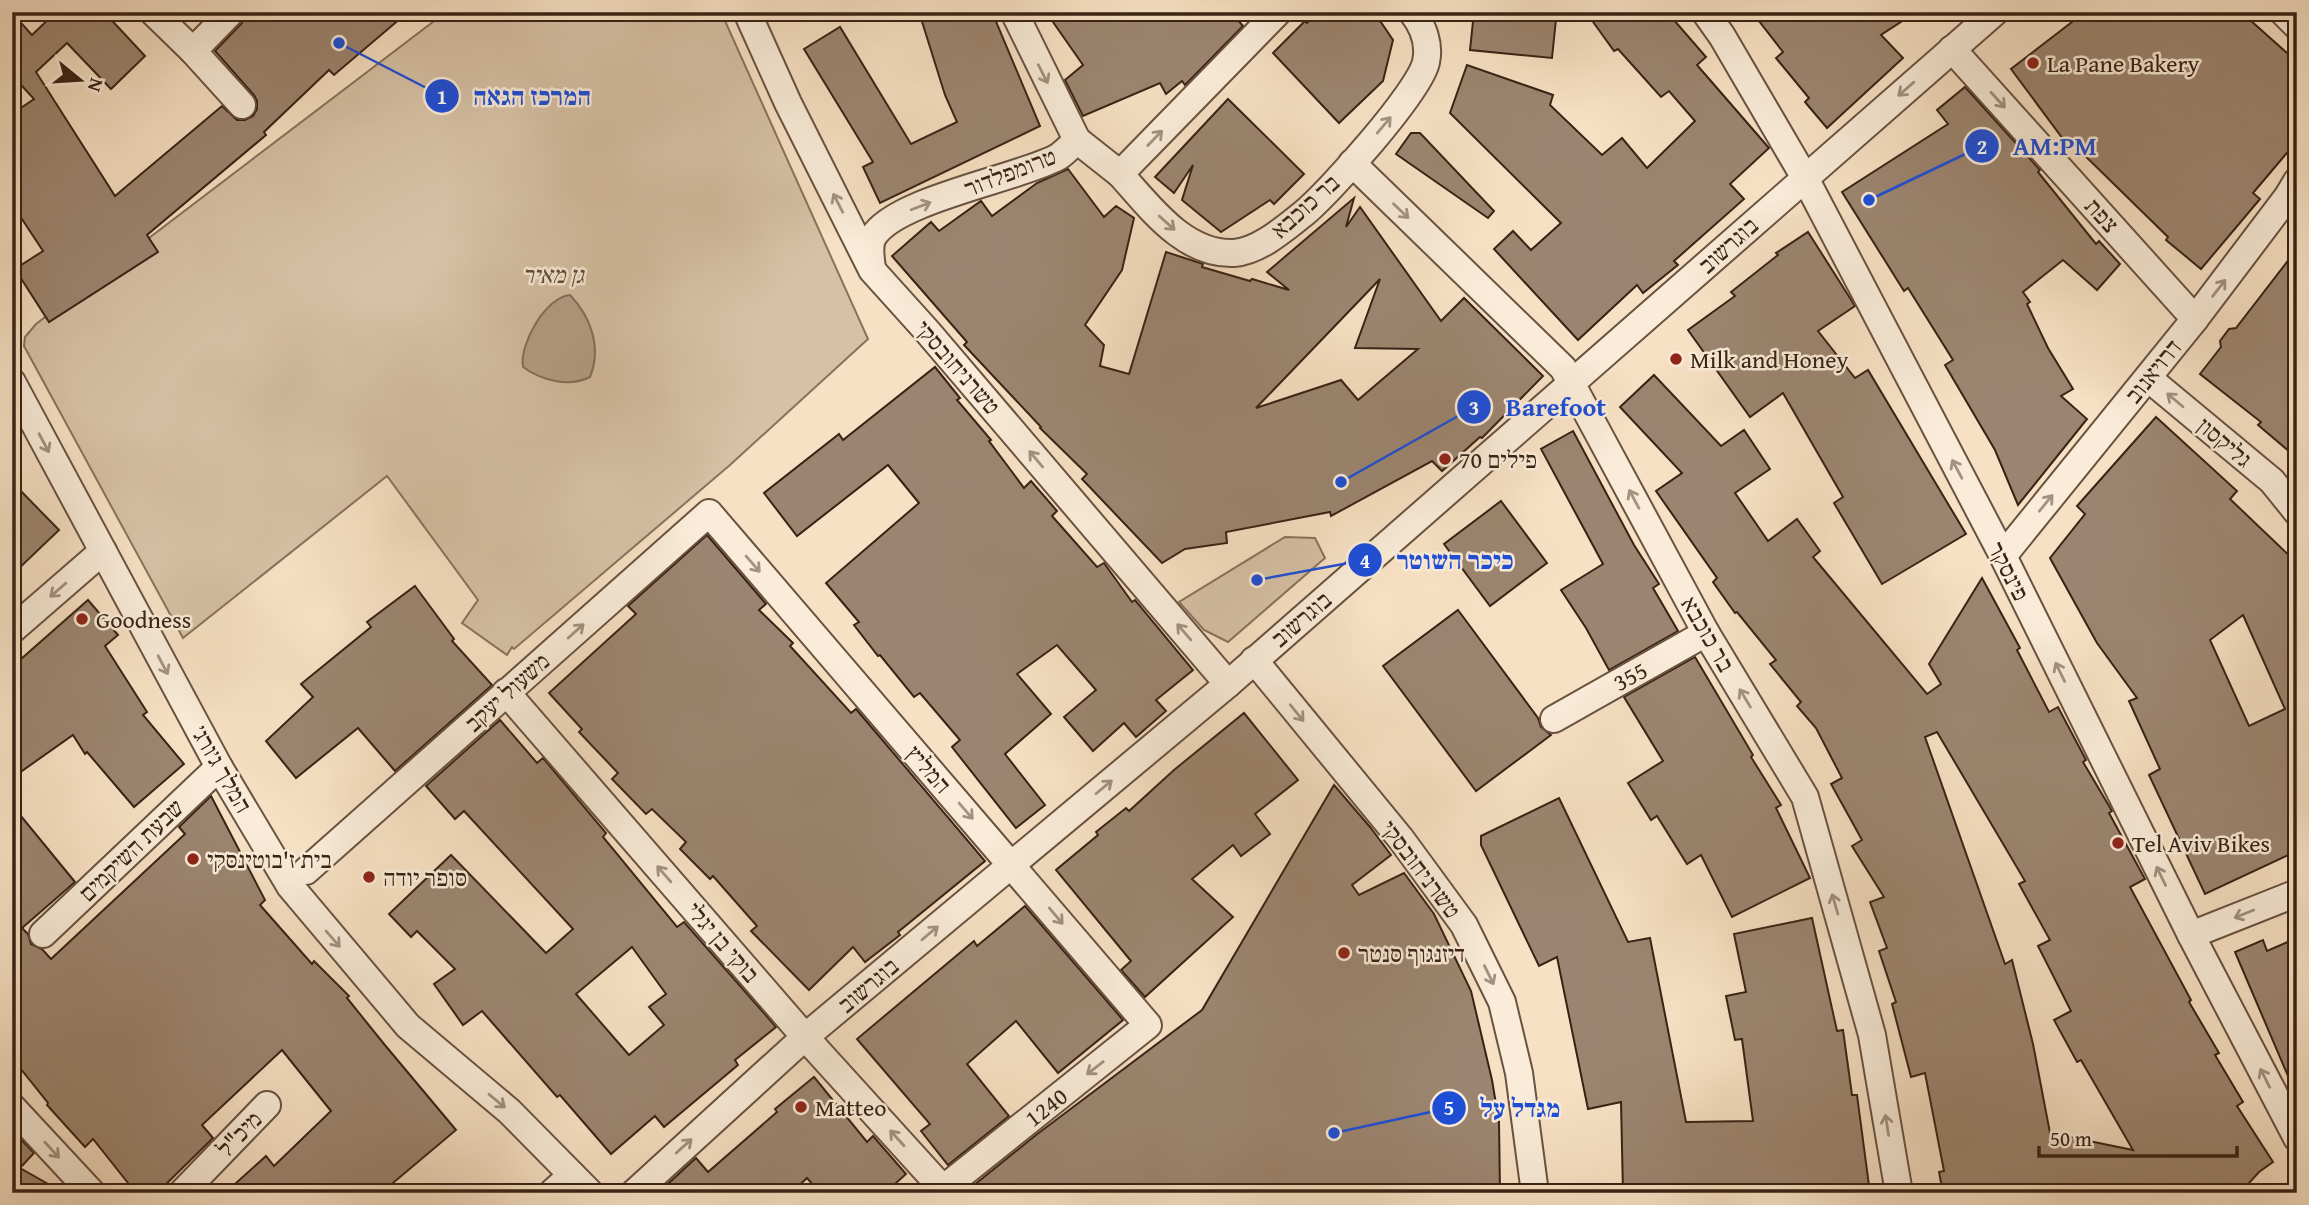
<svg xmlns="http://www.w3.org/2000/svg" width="2309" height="1205" viewBox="0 0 2309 1205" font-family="'Gentium Book Plus','Frank Ruhl Libre',serif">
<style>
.green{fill:#d7c1a6;stroke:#88725e;stroke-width:2}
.water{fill:#b6a088;stroke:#846e5a;stroke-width:2}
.building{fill:#9c8570;stroke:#392215;stroke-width:2;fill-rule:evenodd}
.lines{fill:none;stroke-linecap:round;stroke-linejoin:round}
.minor-casing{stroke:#685241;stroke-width:30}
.minor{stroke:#faecd9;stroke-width:26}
.oneway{stroke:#a39181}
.poi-dot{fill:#8f2418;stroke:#faecd9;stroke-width:2.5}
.labels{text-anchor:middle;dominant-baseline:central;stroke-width:5;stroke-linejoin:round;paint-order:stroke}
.poi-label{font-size:24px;fill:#392215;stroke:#faecd9;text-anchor:start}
.street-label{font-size:24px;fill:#392215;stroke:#faecd9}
.park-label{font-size:24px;font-style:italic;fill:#604a39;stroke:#faecd9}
.leader{fill:none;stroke:#1d4ed8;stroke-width:2.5}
.callout-dot{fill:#1d4ed8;stroke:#faecd9;stroke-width:2.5}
.mark-label{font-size:21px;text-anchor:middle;font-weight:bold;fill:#fff}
.callout-label{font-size:26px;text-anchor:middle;font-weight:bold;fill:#1d4ed8;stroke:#faecd9;stroke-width:5;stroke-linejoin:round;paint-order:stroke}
</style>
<rect width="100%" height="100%" fill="#f7e1c4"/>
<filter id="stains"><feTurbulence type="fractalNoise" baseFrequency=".00286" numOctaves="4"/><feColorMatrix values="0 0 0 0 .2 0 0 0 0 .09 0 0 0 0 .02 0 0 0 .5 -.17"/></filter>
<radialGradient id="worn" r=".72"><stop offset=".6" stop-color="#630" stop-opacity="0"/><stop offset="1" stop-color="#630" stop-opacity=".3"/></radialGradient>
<g class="green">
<path d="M446,12H721L868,339L730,465L514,649L512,647L507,655L462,623L478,600L387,476L183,638L24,346L25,337L36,324Z"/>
<path d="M1285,537L1315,538L1325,558L1228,642L1204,630L1179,602Z"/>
</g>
<path class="water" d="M570,295C591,317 602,348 590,377C569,388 541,380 523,367C519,344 546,297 570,295Z"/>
<g class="building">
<path d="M56,12H104L145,56L111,89L67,43L36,72L115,196L222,106L237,120H245L253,116L257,109V101L254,95L215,51L242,23L246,12H408L334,75L329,70L264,132L266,135L147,235L158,252L49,322L15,269L43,251L12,204V114L34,99L12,75V13L32,35Z"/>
<path d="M919,12H992L1040,126L880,203L863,167L873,162L804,49L840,27L911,144L957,122L945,95Z"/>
<path d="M1046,12H1231L1243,26L1185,85L1182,81L1166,94L1160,83L1083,116L1065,80L1083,65Z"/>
<path d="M1318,12H1374L1393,40L1383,81L1339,123L1273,53L1305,21L1307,23Z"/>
<path d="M1474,12L1556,19L1552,58L1470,50Z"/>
<path d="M1586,12H1667L1706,57L1697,65L1769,148L1730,184L1744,199L1674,261L1678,265L1643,293L1637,285L1578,340L1494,249L1513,231L1531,250L1561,223L1450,113L1467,65L1553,95L1550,105L1602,155L1622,138L1647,168L1695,121L1669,91L1661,97L1618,49L1614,51Z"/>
<path d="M1752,12H1916L1881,35L1903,58L1827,128L1805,102L1809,98L1776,58L1783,52Z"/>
<path d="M2085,12H2241L2297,62V141L2253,193L2260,199L2201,269L2166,240L2168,237L2073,144L2069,147L2011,69Z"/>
<path d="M1965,87L2040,170L2038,172L2096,244L2099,241L2120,264L2097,290L2063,260L2023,292L2030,302L2027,304L2048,348L2073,389L2061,396L2087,419L2018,505L1995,450L1945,365L1953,360L1908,288L1904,291L1842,192L1948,124L1937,110Z"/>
<path d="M1228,99L1304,174L1274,204L1270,200L1221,232L1182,200L1193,165L1174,193L1155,177Z"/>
<path d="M1411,133H1420L1494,211L1488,218L1396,154Z"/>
<path d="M1068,169L1104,217L1116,206L1134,218L1122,270L1085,325L1104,345L1100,366L1129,374L1166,252L1203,264L1202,267L1250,281L1252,279L1289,290L1267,272L1354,198L1346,227L1360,207L1441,321L1464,298L1543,376L1482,438L1480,437L1442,471L1432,461L1331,516L1330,512L1226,532L1227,543L1185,549L1162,563L1082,479L1087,474L1040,428L1041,427L964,345L967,342L892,256L931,222L939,231L981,201L992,216L1037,183ZM1380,279L1355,348L1418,349L1358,400L1341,380L1256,408Z"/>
<path d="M1808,232L1855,306L1818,331L1855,378L1868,370L1966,534L1882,584L1834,503L1843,497L1783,393L1750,417L1688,330L1735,296L1731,292L1778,255L1776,253Z"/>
<path d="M2297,249V458L2258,425L2261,422L2200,374L2221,347L2220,341L2229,329L2236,328Z"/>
<path d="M935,367L960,398L957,400L991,440L989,441L1024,488L1031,481L1057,511L1052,516L1097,567L1104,563L1132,602L1135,600L1193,670L1156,700L1166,711L1136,737L1124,723L1093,751L1064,717L1096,690L1057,645L1017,674L1051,714L1005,754L1045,805L1016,828L952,747L960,740L920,693L914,697L880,655L878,656L854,625L859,622L826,583L919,503L888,465L797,536L764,493L839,434L843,440Z"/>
<path d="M1654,375L1721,446L1744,430L1770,469L1735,493L1768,541L1797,519L1820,551L1813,557L1927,694L1941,684L1929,664L1982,578L2020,648L2017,650L2049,712L2058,707L2086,760L2083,762L2112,811L2109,813L2145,879L2130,887L2191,1000L2189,1002L2219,1053L2215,1055L2243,1102L2237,1106L2273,1162L2259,1172L2240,1193H1943L1939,1172L1944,1171L1925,1073L1911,1077L1892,1004L1896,1002L1879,951L1887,948L1870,902L1884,897L1852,846L1862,840L1831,784L1842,778L1816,728L1797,706L1801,702L1770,664L1776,660L1737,612L1735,613L1713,582L1717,578L1656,491L1682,473L1620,407ZM1937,732L2025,881L2019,884L2050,940L2038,946L2071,1011L2054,1020L2077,1062L2081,1060L2133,1150L2050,1133L2033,1044L2012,960L2005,964L1925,737Z"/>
<path d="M2156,417L2237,491L2230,499L2297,563V851L2205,894L2149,775L2160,769L2129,701L2137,698L2097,643L2050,558L2085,514L2077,506ZM2243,615L2285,709L2249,726L2210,640Z"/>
<path d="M1573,431L1634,545L1659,584L1653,588L1678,631L1609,670L1586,628L1561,590L1603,564L1541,449Z"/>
<path d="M12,482L59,530L12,575Z"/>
<path d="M1501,501L1547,563L1490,606L1444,544Z"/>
<path d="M707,535L766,604L759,610L793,643L790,646L851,713L856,709L985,861L898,932L900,935L865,962L853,947L809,990L751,931L757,926L713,876L710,879L680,849L686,842L652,809L646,814L612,779L618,773L579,732L582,729L549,693L636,614L628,606Z"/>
<path d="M415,586L454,639L452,641L492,685L395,771L358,728L296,778L266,741L313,697L301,684L371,627L367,622Z"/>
<path d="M88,600L118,635L105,646L147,712L143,715L184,764L134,807L87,752L85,754L73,735L12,778V667Z"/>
<path d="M1458,610L1538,718L1541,727L1551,735L1476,791L1383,666Z"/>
<path d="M1695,657L1753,755L1751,757L1781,805L1776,808L1810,878L1732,917L1701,855L1687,864L1657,816L1651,820L1628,783L1663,761L1624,697Z"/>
<path d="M1244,713L1298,780L1255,814L1270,834L1241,856L1233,845L1192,879L1233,917L1145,997L1121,970L1131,961L1056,870L1098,835L1096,832L1126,808L1129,811L1174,770Z"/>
<path d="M500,720L537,763L543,758L569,789L606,833L603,837L677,927L684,922L776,1027L735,1060L738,1065L664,1127L655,1116L611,1154L560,1095L557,1097L482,1011L463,1025L434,984L455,969L417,931L411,937L389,914L451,855L546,953L573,929L464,811L455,819L426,786ZM632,947L666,994L649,1007L664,1025L629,1055L576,994Z"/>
<path d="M1334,785L1370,827L1391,855L1352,885L1359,895L1404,873L1434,914L1471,991L1492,1080L1499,1122L1500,1193H970L968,1190L1036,1135L1202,1010Z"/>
<path d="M211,796L265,900L260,905L312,964L314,961L349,996L347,998L384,1044L456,1130L381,1193H225L266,1156L274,1166L331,1111L282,1050L202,1125L213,1138L157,1193H136L93,1139L85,1147L47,1105L48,1103L12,1058V805L75,882L22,928L28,934L31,944L42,949L51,959L185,834L179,827Z"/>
<path d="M1559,798L1628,942L1650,938L1686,1122L1753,1121L1742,1039L1735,1040L1726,996L1746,992L1734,934L1812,918L1837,1031L1843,1030L1852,1095H1857L1870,1193H1623L1621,1102L1588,1109L1557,957L1539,966L1481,845V836Z"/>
<path d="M1025,906L1123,1020L1058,1073L1016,1021L967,1064L1009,1116L948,1165L921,1131L930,1124L857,1039L974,941L977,946Z"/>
<path d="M2297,938V1097L2235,952L2263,940L2267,951Z"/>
<path d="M814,1077L867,1142L873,1136L906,1174L885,1193H820L807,1178L791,1193H658L696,1158L708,1172L777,1112L775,1109Z"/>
<path d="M12,1130L34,1153L20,1168L64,1193H12Z"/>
</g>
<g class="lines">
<g class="minor-casing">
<g id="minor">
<path d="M153,12L193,51L242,105"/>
<path d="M747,12L788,103L872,270L927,331L1228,684"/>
<path d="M1014,12L1077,140"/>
<path d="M1705,12L1722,36L1805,178L2003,556L2191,935L2297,1138"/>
<path d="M2283,12L2297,26"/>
<path d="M1952,49L2195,319"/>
<path d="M193,51L231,12"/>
<path d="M1352,163L1563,368L1706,633L1805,797L1872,1035L1899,1193"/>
<path d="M1120,174C1150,207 1184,255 1234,253C1259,251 1284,229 1303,214C1329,193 1420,91 1426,62C1430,44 1423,26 1412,12"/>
<path d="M872,269C871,258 868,246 873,237C895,200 1015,179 1056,158C1064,154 1070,146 1077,140L1120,174L1278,12"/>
<path d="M2148,378L2272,481L2297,512"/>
<path d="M12,382L219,767L290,886L408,1026L509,1111L590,1193"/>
<path d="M2003,556L2195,319L2288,196L2297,181"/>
<path d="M12,630L103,551"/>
<path d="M1254,660L1401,839L1464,925L1502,1002L1519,1073L1535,1193"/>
<path d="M1554,719L1706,633"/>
<path d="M306,871L709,513L1148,1025L943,1189L805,1037L506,692"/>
<path d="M43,934L219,767"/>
<path d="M2191,935L2297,893"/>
<path d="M12,1107L92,1193"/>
<path d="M182,1193L267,1105"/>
<path d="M552,1193L572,1175"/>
<path d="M634,1193L805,1037L1228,684L1995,12"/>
</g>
</g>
<use href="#minor" class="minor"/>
</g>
<defs><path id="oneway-shaft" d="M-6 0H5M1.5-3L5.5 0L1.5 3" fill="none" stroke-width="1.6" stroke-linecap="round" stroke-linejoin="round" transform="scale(1.75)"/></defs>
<g class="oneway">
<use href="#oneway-shaft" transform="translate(1043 74) rotate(63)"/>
<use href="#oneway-shaft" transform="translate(1906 89) rotate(139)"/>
<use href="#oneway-shaft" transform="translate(1998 100) rotate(48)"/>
<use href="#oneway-shaft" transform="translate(1384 125) rotate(-50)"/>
<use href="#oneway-shaft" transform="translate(1155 138) rotate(-46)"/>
<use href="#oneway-shaft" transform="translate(838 203) rotate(-117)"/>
<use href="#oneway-shaft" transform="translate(921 206) rotate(-21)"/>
<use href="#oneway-shaft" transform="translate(1401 211) rotate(44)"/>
<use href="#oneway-shaft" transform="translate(1167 223) rotate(42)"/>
<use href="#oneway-shaft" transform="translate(2219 288) rotate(-52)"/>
<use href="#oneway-shaft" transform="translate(2175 400) rotate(-140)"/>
<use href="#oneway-shaft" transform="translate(44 443) rotate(62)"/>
<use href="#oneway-shaft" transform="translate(1036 459) rotate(-130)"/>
<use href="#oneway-shaft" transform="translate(1957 469) rotate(-118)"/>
<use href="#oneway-shaft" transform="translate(1634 499) rotate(-118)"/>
<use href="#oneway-shaft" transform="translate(2046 503) rotate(-51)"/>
<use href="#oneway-shaft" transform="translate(753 564) rotate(49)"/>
<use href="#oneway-shaft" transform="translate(58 590) rotate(139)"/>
<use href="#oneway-shaft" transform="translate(576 631) rotate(-42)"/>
<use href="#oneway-shaft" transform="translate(1184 632) rotate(-131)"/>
<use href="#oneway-shaft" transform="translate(163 665) rotate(62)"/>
<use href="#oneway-shaft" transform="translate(2060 672) rotate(-116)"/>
<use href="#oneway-shaft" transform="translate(1745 698) rotate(-121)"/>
<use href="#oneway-shaft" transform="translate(1297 713) rotate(51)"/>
<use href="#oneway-shaft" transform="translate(1104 787) rotate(-40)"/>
<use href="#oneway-shaft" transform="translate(966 811) rotate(49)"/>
<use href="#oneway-shaft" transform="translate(664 874) rotate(-131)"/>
<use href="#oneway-shaft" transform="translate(2161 876) rotate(-116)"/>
<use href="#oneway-shaft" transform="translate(1835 904) rotate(-106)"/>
<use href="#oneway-shaft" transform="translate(2244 914) rotate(158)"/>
<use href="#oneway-shaft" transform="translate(1056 916) rotate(50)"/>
<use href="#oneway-shaft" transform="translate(930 933) rotate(-40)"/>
<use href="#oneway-shaft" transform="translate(333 939) rotate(49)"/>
<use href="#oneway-shaft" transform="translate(1489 975) rotate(64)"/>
<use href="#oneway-shaft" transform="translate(1095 1068) rotate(142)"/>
<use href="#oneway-shaft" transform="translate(2265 1078) rotate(-117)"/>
<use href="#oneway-shaft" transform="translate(497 1101) rotate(40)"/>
<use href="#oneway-shaft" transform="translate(1887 1125) rotate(-99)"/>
<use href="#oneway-shaft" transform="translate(897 1138) rotate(-132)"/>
<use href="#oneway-shaft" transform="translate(684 1146) rotate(-42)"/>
<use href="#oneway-shaft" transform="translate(52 1150) rotate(47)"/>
</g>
<g class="poi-dot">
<circle cx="2033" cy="63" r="7"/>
<circle cx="1676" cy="359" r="7"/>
<circle cx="1445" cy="459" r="7"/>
<circle cx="82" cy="619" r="7"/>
<circle cx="2118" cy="843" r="7"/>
<circle cx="193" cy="859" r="7"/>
<circle cx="369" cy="877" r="7"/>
<circle cx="1344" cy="953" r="7"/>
<circle cx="801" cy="1107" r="7"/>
</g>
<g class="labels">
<g class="poi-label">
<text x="2047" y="63">La Pane Bakery</text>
<text x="1690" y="359">Milk and Honey</text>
<text x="1459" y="459">70 פילים</text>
<text x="96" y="619">Goodness</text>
<text x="2132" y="843">Tel Aviv Bikes</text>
<text x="207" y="859">בית ז'בוטינסקי</text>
<text x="383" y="877">סופר יודה</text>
<text x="1358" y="953">דיזנגוף סנטר</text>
<text x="815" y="1107">Matteo</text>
</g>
<g class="street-label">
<text transform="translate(1010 172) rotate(-21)">טרומפלדור</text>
<text transform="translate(1305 206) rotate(-42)">בר כוכבא</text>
<text transform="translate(2102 215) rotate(48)">צפת</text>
<text transform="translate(1728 245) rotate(-42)">בוגרשוב</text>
<text transform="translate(958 367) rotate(49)">טשרניחובסקי</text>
<text transform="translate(2153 371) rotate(-51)">דרויאנוב</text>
<text transform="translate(2225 442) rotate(40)">גליקסון</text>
<text transform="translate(2009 571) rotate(63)">פינסקר</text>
<text transform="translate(1301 619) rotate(-41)">בוגרשוב</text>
<text transform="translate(1708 634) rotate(60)">בר כוכבא</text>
<text transform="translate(1630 676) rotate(-29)">355</text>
<text transform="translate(507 692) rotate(-42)">משעול יעקב</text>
<text transform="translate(222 769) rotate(60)">המלך ג׳ורג׳</text>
<text transform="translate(929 769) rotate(49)">המליץ</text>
<text transform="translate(131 850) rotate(-44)">שבעת השיקמים</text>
<text transform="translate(1421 869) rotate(53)">טשרניחובסקי</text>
<text transform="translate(723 942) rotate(49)">בוקי בן יגלי</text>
<text transform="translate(868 985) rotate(-40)">בוגרשוב</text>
<text transform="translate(1046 1107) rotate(-38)">1240</text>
<text transform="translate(239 1134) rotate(-46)">מיכ"ל</text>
</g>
<g class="park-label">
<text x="553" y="274">גן מאיר</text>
</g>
</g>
<path class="leader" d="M339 43L442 96M1869 200L1982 146M1341 482L1474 407M1257 580L1365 560M1334 1133L1449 1108"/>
<g class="callout-dot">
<circle cx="339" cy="43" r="7"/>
<circle cx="1869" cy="200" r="7"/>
<circle cx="1341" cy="482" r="7"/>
<circle cx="1257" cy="580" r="7"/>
<circle cx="1334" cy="1133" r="7"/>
<circle cx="442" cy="96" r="18"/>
<circle cx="1982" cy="146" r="18"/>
<circle cx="1474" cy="407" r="18"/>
<circle cx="1365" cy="560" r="18"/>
<circle cx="1449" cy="1108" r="18"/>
</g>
<g class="mark-label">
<text x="442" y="104">1</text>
<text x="1982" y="154">2</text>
<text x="1474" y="415">3</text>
<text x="1365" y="568">4</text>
<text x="1449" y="1115">5</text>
</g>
<g class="callout-label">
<text x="532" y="105">המרכז הגאה</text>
<text x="2055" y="155">AM:PM</text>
<text x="1556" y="416">Barefoot</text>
<text x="1455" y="569">כיכר השוטר</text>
<text x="1520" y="1117">מגדל על</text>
</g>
<rect width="2309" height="1205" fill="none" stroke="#f7e1c4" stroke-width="42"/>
<rect x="14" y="14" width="2281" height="1177" fill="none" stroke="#392215" stroke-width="3.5"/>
<rect x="21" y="21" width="2267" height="1163" fill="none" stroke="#392215" stroke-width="2"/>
<g transform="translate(80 80) rotate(108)" stroke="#faecd9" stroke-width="5" paint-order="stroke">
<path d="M0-5L12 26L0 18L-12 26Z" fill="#392215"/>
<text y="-10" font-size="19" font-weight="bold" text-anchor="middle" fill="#392215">N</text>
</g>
<path d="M2039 1146v10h198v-10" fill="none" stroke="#392215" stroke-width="3.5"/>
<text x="2050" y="1146" font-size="21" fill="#392215" stroke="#faecd9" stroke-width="5" paint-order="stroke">50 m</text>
<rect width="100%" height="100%" filter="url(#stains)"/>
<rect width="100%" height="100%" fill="url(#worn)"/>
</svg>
